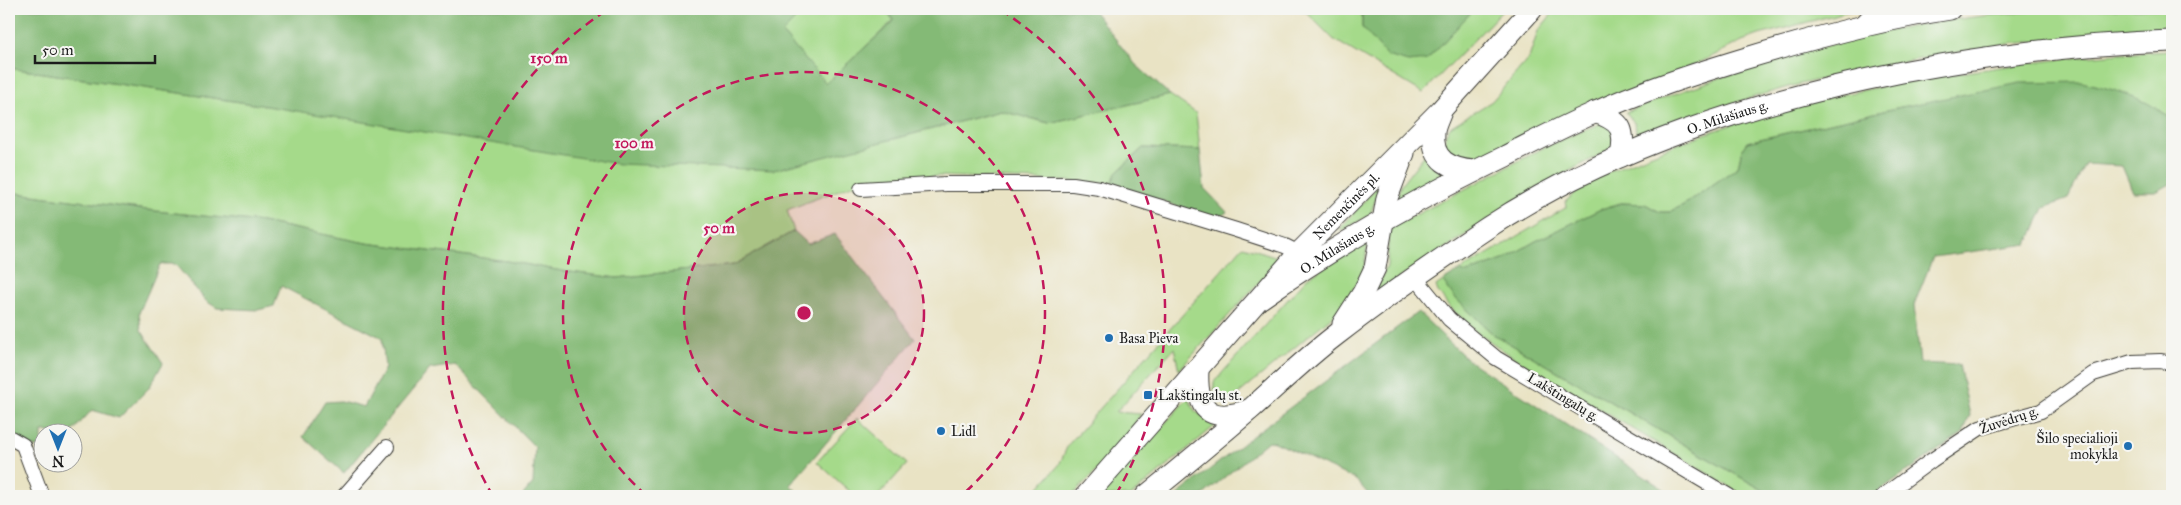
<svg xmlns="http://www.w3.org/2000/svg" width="2181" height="505" viewBox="0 0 2181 505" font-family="'IM FELL Great Primer',serif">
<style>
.green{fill:#a5da8a;stroke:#607b53}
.forest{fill:#84ba76;stroke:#506b49}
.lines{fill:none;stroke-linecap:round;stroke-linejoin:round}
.minor-casing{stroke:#3b3a35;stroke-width:16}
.primary-casing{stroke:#3b3a35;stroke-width:23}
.minor{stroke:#fff;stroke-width:14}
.primary{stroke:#fff;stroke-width:21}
.ring{fill:none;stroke:#c2185b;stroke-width:2.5;stroke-dasharray:9 6}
.poi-dot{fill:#1f6fb2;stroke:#f6f6f2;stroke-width:2}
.labels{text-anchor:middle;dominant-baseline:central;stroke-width:4.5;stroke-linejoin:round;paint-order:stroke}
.street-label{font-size:14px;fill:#1c1c1c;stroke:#f6f6f2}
.poi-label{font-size:14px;fill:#1c1c1c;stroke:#f6f6f2;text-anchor:start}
.centre{fill:#c2185b;stroke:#f6f6f2;stroke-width:2.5}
.ring-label{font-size:15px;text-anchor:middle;font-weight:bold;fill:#c2185b;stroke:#f6f6f2;stroke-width:4.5;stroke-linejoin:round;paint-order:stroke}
</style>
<rect width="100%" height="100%" fill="#f6f6f2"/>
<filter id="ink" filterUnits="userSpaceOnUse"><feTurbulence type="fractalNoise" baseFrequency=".02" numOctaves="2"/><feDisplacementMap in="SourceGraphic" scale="10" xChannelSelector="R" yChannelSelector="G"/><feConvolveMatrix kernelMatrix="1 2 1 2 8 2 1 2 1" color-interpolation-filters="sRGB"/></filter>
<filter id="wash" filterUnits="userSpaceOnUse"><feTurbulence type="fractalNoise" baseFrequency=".0096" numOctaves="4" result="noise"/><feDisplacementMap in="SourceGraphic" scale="20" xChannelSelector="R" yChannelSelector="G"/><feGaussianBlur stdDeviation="1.12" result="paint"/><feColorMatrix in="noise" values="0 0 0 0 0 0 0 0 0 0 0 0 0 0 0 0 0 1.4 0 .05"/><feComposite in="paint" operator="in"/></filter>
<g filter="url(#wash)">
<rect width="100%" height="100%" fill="#e9e3c4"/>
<g class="green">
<path d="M806,9H885L894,20L826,84L782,33Z"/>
<path d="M1271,9H1362V28L1427,59L1474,9H1504L1423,93L1333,39L1306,12Z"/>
<path d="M1556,9H1857L1759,35L1742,41L1703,61L1468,163L1455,160L1445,147L1446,134L1450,127L1492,101L1529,58L1538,31Z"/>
<path d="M2068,9H2172V26L2137,32L1998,45L1865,69L1788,87L1720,107L1637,138L1635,124L1626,112C1718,77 1812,45 1910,27C1962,17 2015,12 2068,9Z"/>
<path d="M2172,51V120L2160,110L1901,107L1747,142L1742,149L1738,167L1685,204L1670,212H1660L1645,204L1621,203L1601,209L1534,242L1503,260L1467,273L1459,271L1567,207L1566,201L1589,181L1600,175C1659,151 1718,127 1779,110C1830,96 1882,86 1935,77C2014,64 2092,54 2172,51Z"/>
<path d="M9,68L254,104L894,139L1001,111L1049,123L1170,95L1196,113L1200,150L1143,148L1116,173L1112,183L938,176L857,183L787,210L794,231L734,265L617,278L562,271L507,261L366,243L262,222L155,211L9,192Z"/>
<path d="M1601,123L1613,126V148L1539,187L1379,291L1376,290L1387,266L1389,229L1545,147Z"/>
<path d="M1426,153L1429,161L1442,174L1398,199L1397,197L1401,185Z"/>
<path d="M1379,184H1381L1370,215L1343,230H1339Z"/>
<path d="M1368,241L1363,274L1341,309L1236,396C1220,402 1213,399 1214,382L1308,277Z"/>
<path d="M1243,246L1281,258L1179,370L1174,348L1116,412L1141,414L1120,446L1077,491L1070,496H1031L1059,465L1068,445Z"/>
<path d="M1443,281L1455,298L1493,334L1773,496H1745L1516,359L1475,331L1448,305L1438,292L1436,286Z"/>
<path d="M1188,398L1195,411L1216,425L1131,496H1099Z"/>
<path d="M857,418L907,464L878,496H855L817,462Z"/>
</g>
<g class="forest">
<path d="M9,9H806L782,33L826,83L894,21L885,9H1092L1135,64L1170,95L1049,123L1001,111L774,170L619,164L254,104L9,68Z"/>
<path d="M1362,9H1474L1427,60L1408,62L1387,56L1362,27Z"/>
<path d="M2082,82C2118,91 2144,96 2172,120V183L2156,192H2133L2122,166L2085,164L2068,199L2044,208L2028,244L1933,257L1914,305L1920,363L1959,365L1970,415L1963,433L1871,496H1773L1493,334L1455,298L1443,281L1459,271L1467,273L1503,260L1534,242L1601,209L1621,203L1645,204L1660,212H1670L1685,204L1738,167L1742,149L1747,142L1901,107L2020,83Z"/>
<path d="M1143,148L1200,150L1204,188L1227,212L1215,220L1112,183L1116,173Z"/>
<path d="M9,192L155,211L262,222L366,243L507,261L562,271L617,278L734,265L794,231L808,244L835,234L915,339L790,485L802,496H522L533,483L535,447L455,365L430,369L344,473L303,437L325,402L341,401L364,407L385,368L382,338L281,286L274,306L258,310L217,308L206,301L175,264H160L139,313L141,330L163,363L149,388L119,418L92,410L72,432H42V448L29,446L9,431Z"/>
<path d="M1418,312L1468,360L1674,496H1370L1356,480L1275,442L1268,441L1202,496H1176L1260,430Z"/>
</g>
</g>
<g filter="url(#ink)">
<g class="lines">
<g class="minor-casing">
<g id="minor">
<path d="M1859,26L1875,9"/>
<path d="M861,189L946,184H1073L1099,188L1236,230L1285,246L1299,253"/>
<path d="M1415,277L1449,319L1496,358L1729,496"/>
<path d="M9,437L23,445L42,496"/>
<path d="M344,496L387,447"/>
<path d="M1883,496L1932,460L1980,428L2041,411L2093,374L2132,362L2160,361L2172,363"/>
</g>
</g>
<g class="primary-casing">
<g id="primary">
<path d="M1441,111C1439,118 1434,126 1434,133C1431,161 1451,169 1474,171"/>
<path d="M1595,112C1621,121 1626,129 1621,156"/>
<path id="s1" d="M1261,298C1339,243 1419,198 1506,156C1535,141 1564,126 1594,113C1641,91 1691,75 1740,60C1809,39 1878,20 1950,9"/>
<path d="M1343,324L1363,293L1375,268L1387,198L1404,153"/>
<path d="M1198,369C1196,409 1208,424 1249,410"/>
<path id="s2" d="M1086,496L1299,253L1441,110L1532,9"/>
<path id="s3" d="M1146,496C1182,467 1218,437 1253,407C1280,383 1307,357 1336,335C1385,297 1436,262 1487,228C1612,146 1757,101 1902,72C1991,55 2081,44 2172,41"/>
</g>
</g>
<use href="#minor" class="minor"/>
<use href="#primary" class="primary"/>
</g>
</g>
<circle cx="804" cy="313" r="120" fill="#c2185b" fill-opacity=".12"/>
<g class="ring">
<circle cx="804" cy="313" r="120"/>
<path d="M646 495A241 241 0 1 1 962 495"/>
<path d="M493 496A361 361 0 0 1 607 10M1001 10A361 361 0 0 1 1115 496"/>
</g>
<g class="poi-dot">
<circle cx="1109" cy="338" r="5"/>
<rect x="1143" y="390" width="10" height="10" rx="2.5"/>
<circle cx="941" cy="431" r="5"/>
<circle cx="2128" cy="446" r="5"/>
</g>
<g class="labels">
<g class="street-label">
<text stroke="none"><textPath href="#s3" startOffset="700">O. Milašiaus g.</textPath></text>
<text stroke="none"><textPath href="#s2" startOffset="390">Nemenčinės pl.</textPath></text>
<text stroke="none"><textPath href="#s1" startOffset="91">O. Milašiaus g.</textPath></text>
<text transform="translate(1563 397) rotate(31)">Lakštingalų g.</text>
<text transform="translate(2009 420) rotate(-18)">Žuvėdrų g.</text>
</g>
<g class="poi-label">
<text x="1119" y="338">Basa Pieva</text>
<text x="1158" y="395">Lakštingalų st.</text>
<text x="951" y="431">Lidl</text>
<text x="2118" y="438" text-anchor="end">Šilo specialioji<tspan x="2118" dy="16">mokykla</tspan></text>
</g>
</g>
<circle cx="804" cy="313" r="8" class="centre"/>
<g class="ring-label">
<text x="549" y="63">150 m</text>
<text x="634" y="148">100 m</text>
<text x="719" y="233">50 m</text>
</g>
<rect width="2181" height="505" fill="none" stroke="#f6f6f2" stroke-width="30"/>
<g transform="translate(58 448) rotate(180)"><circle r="24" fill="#f6f6f2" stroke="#9f9f9c"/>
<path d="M0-4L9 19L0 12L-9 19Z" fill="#1f6fb2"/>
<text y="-8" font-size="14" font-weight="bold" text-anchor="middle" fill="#1c1c1c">N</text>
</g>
<path d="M35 55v8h120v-8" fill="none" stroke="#1c1c1c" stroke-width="2.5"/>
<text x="42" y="55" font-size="15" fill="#1c1c1c" stroke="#f6f6f2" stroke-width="4" paint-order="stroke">50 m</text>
</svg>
